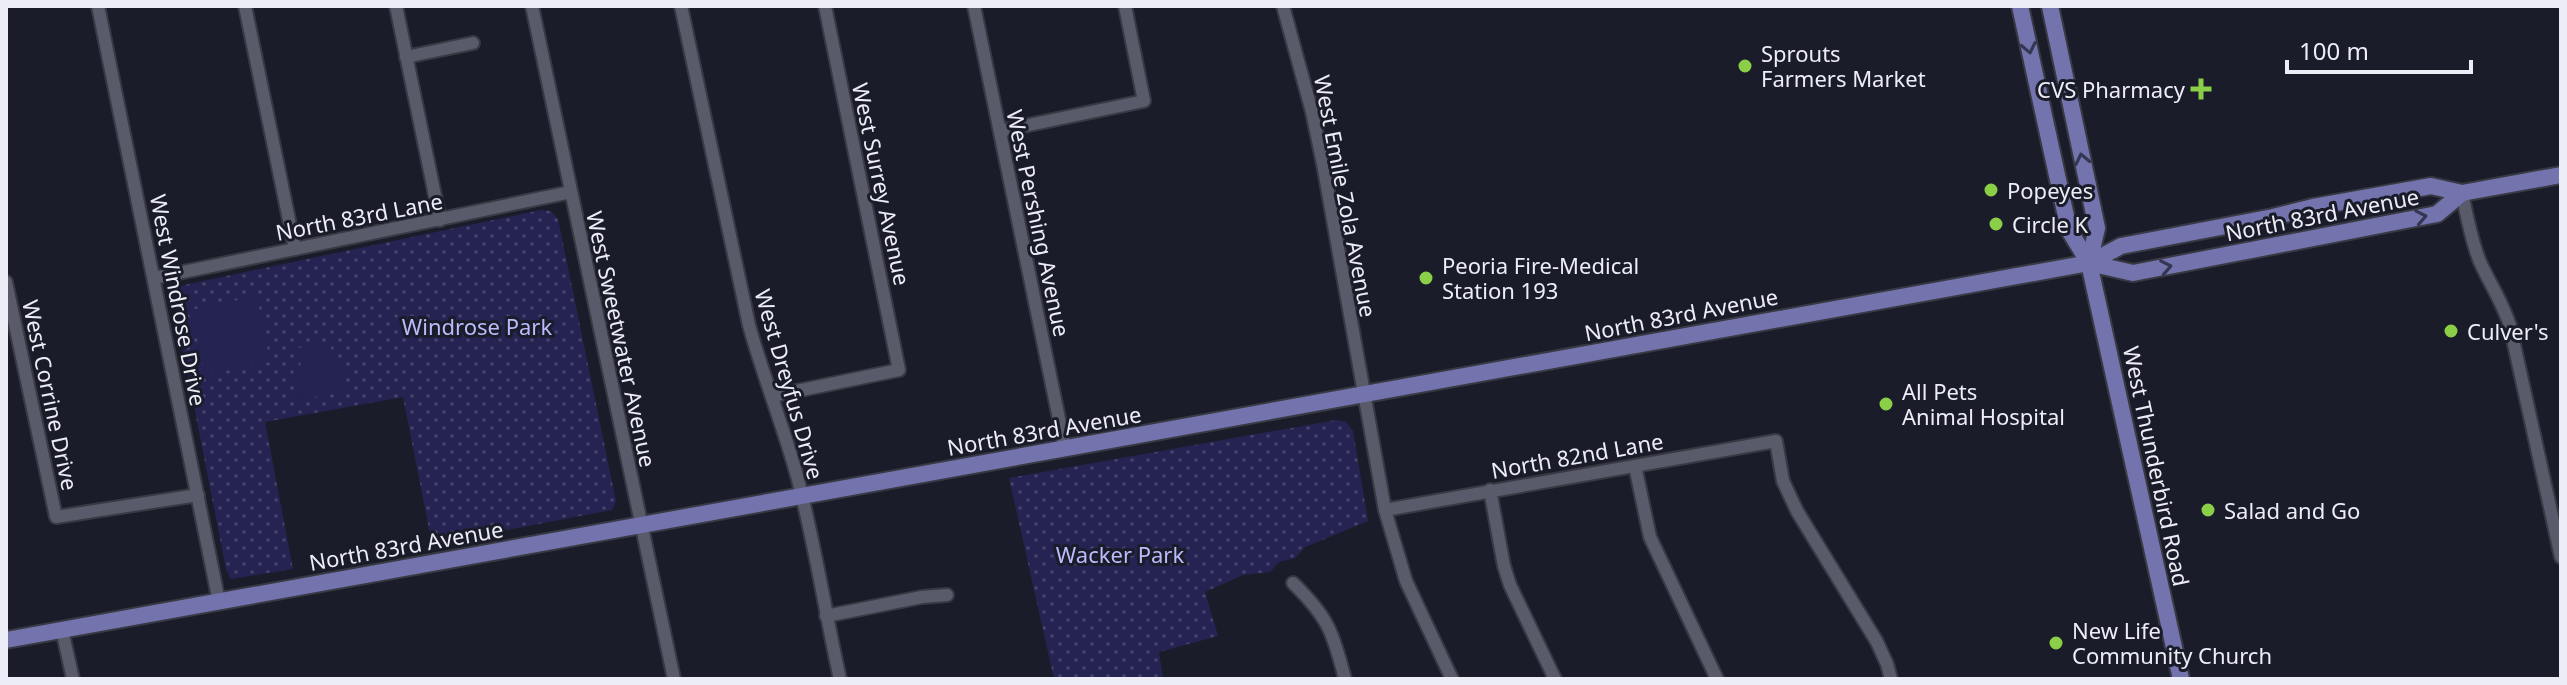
<svg xmlns="http://www.w3.org/2000/svg" width="2567" height="685" viewBox="0 0 2567 685" font-family="'Noto Sans',sans-serif">
<style>
.park{fill:url(#park-dots)}
.pitch{fill:#252352}
.lines{fill:none;stroke-linecap:round;stroke-linejoin:round}
.minor-casing{stroke:#393944;stroke-width:16}
.major-casing{stroke:#393944;stroke-width:20}
.minor{stroke:#595b6b;stroke-width:12}
.major{stroke:#7374ae;stroke-width:16}
.oneway{stroke:#353652}
.poi-dot{fill:#8bce47;stroke:#1b1c2a;stroke-width:3}
.labels{text-anchor:middle;dominant-baseline:central;stroke-width:6;stroke-linejoin:round;paint-order:stroke}
.poi-label{font-size:22px;fill:#ecedf7;stroke:#1b1c2a;text-anchor:start}
.street-label{font-size:22px;fill:#ecedf7;stroke:#1b1c2a}
.park-label{font-size:22px;fill:#b9bcfc;stroke:#1b1c2a}
</style>
<defs>
<pattern id="park-dots" width="8" height="8" patternUnits="userSpaceOnUse" patternTransform="scale(2)"><rect width="8" height="8" fill="#252352"/><path d="M2 2h.1M6 6h.1" fill="none" stroke="#45436c" stroke-width="1.8" stroke-linecap="round"/></pattern>
</defs>
<rect width="100%" height="100%" fill="#1b1c2a"/>
<g class="park">
<path d="M541,210L551,211L558,219L616,501L612,510L432,544L403,397L265,422L293,569L231,579L226,569L173,299L175,290L184,285Z"/>
<path d="M1336,420L1346,422L1353,431L1368,521L1305,547L1295,558L1279,562L1270,572L1243,575L1205,592L1218,636L1159,652L1163,679H1054L1009,478Z"/>
</g>
<g class="pitch">
<path d="M257,296L270,362L205,375L191,310Z"/>
<path d="M330,343L333,361L342,360L348,391L298,400L293,369L301,367L298,348Z"/>
</g>
<g class="lines">
<g class="minor-casing">
<g id="minor">
<path d="M98,6L219,602"/>
<path d="M245,6L295,249"/>
<path d="M396,6L440,220"/>
<path d="M532,6L674,679"/>
<path d="M681,6L749,325C763,376 783,425 797,476C815,543 825,612 840,679"/>
<path d="M974,6L1065,448"/>
<path d="M1283,6L1312,112L1323,164L1385,510L1406,581L1452,679"/>
<path d="M406,57L473,43"/>
<path d="M1000,131L1144,101L1125,6"/>
<path d="M2462,193C2467,216 2471,240 2480,262C2490,284 2503,303 2510,326L2561,557"/>
<path d="M154,278L571,192"/>
<path d="M6,282L56,517L198,495"/>
<path d="M772,396L899,370L825,6"/>
<path d="M1635,466L1650,537L1717,679"/>
<path d="M1490,490L1504,566L1510,585L1555,679"/>
<path d="M1385,510L1776,441L1783,481L1797,511L1877,642L1887,664L1891,679"/>
<path d="M1293,583C1328,617 1333,632 1345,679"/>
<path d="M826,616L922,597L947,595"/>
<path d="M62,630L73,679"/>
</g>
</g>
<g class="major-casing">
<g id="major">
<path d="M2020,6L2069,230L2089,263L2181,679"/>
<path d="M2050,6L2097,228L2089,263"/>
<path d="M2089,263L2133,273L2437,214L2462,193"/>
<path d="M6,640L2089,263L2121,246L2273,217L2313,207L2431,186L2462,193L2561,175"/>
</g>
</g>
<use href="#minor" class="minor"/>
<use href="#major" class="major"/>
</g>
<defs><path id="oneway-chevron" d="M-2-3.5L2.5 0L-2 3.5" fill="none" stroke-width="1.6" stroke-linecap="round" stroke-linejoin="round" transform="scale(2)"/></defs>
<g class="oneway">
<use href="#oneway-chevron" transform="translate(2029 48) rotate(78)"/>
<use href="#oneway-chevron" transform="translate(2082 159) rotate(-102)"/>
<use href="#oneway-chevron" transform="translate(2421 217) rotate(-11)"/>
<use href="#oneway-chevron" transform="translate(2166 267) rotate(-11)"/>
</g>
<g class="poi-dot">
<circle cx="1745" cy="66" r="8"/>
<path d="M2197 77h8v8h8v8h-8v8h-8v-8h-8v-8h8z"/>
<circle cx="1991" cy="190" r="8"/>
<circle cx="1996" cy="224" r="8"/>
<circle cx="1426" cy="278" r="8"/>
<circle cx="2451" cy="331" r="8"/>
<circle cx="1886" cy="404" r="8"/>
<circle cx="2208" cy="510" r="8"/>
<circle cx="2056" cy="643" r="8"/>
</g>
<g class="labels">
<g class="poi-label">
<text x="1761" y="53">Sprouts<tspan x="1761" dy="25">Farmers Market</tspan></text>
<text x="2185" y="89" text-anchor="end">CVS Pharmacy</text>
<text x="2007" y="190">Popeyes</text>
<text x="2012" y="224">Circle K</text>
<text x="1442" y="265">Peoria Fire-Medical<tspan x="1442" dy="25">Station 193</tspan></text>
<text x="2467" y="331">Culver's</text>
<text x="1902" y="391">All Pets<tspan x="1902" dy="25">Animal Hospital</tspan></text>
<text x="2224" y="510">Salad and Go</text>
<text x="2072" y="630">New Life<tspan x="2072" dy="25">Community Church</tspan></text>
</g>
<g class="street-label">
<text transform="translate(882 184) rotate(78)">West Surrey Avenue</text>
<text transform="translate(1346 196) rotate(79)">West Emile Zola Avenue</text>
<text transform="translate(2322 214) rotate(-11)">North 83rd Avenue</text>
<text transform="translate(359 216) rotate(-11)">North 83rd Lane</text>
<text transform="translate(1039 223) rotate(78)">West Pershing Avenue</text>
<text transform="translate(179 300) rotate(79)">West Windrose Drive</text>
<text transform="translate(1681 314) rotate(-11)">North 83rd Avenue</text>
<text transform="translate(622 339) rotate(78)">West Sweetwater Avenue</text>
<text transform="translate(790 384) rotate(74)">West Dreyfus Drive</text>
<text transform="translate(51 395) rotate(78)">West Corrine Drive</text>
<text transform="translate(1044 430) rotate(-10)">North 83rd Avenue</text>
<text transform="translate(1577 455) rotate(-10)">North 82nd Lane</text>
<text transform="translate(2157 466) rotate(78)">West Thunderbird Road</text>
<text transform="translate(406 545) rotate(-10)">North 83rd Avenue</text>
</g>
<g class="park-label">
<text x="477" y="326">Windrose Park</text>
<text x="1120" y="554">Wacker Park</text>
</g>
</g>
<rect width="2567" height="685" fill="none" stroke="#ecedf7" stroke-width="16"/>
<path d="M2287 60v12h184v-12" fill="none" stroke="#ecedf7" stroke-width="4"/>
<text x="2299" y="60" font-size="24" fill="#ecedf7" stroke="#1b1c2a" stroke-width="6" paint-order="stroke">100 m</text>
</svg>
